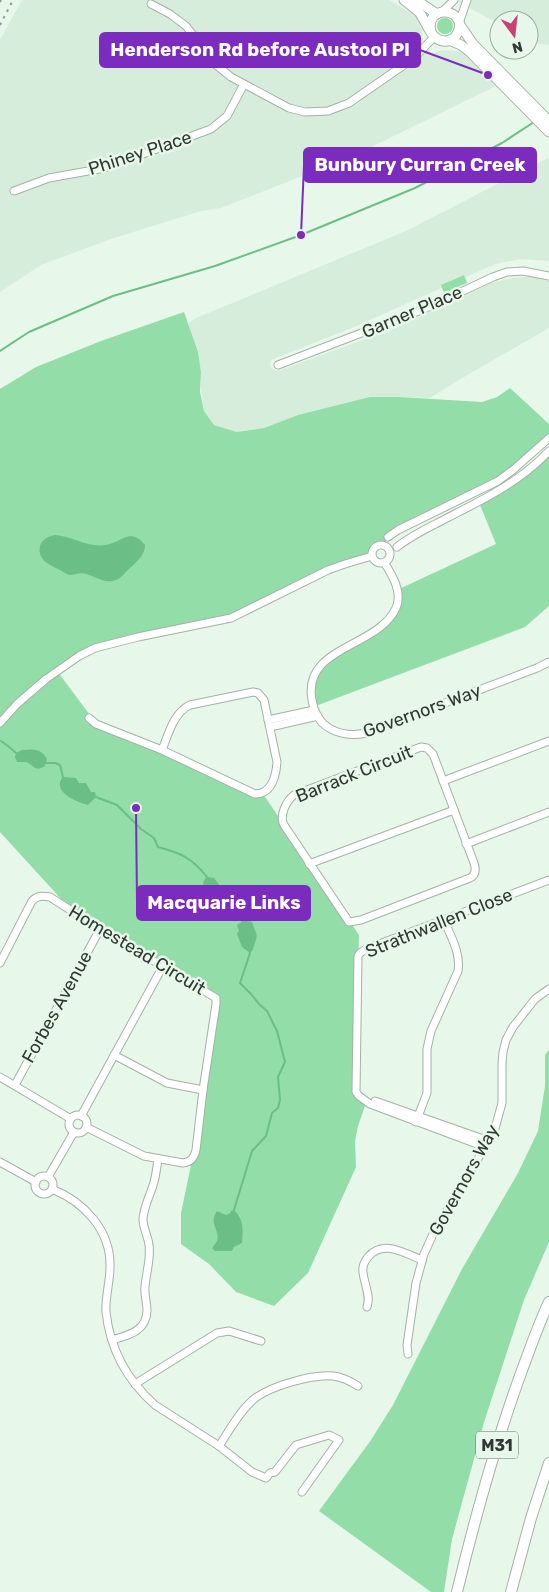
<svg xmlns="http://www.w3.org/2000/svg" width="549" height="1592" viewBox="0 0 549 1592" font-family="Rubik,sans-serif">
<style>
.built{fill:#d7eddc}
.green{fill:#93dda8}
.water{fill:#6bbe85}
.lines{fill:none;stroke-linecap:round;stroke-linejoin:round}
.stream{stroke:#6bbe85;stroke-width:2}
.minor-casing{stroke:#a3b2a6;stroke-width:9}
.major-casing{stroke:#a3b2a6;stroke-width:11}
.highway-casing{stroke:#a3b2a6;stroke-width:12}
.minor{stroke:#fff;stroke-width:7}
.major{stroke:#fff;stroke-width:9}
.highway{stroke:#fff;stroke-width:10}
.rail{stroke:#8e9a90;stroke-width:2;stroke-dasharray:2.5 5;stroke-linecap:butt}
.labels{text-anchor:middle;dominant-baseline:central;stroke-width:5;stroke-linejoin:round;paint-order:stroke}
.shield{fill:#e7f7ea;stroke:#68716a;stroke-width:1}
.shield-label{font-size:16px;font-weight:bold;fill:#313833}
.street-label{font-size:18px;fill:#313833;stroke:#e7f7ea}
.leader{fill:none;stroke:#7b2cbf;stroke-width:2}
.callout-dot{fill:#7b2cbf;stroke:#e7f7ea;stroke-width:2}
.callout{fill:#7b2cbf;stroke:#7b2cbf;stroke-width:2}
.callout-label{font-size:19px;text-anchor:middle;font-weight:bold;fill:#fff}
</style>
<rect width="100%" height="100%" fill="#e7f7ea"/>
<g class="built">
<path d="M22,0H389L416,16L423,27L422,38L431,54L442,50L470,52L502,83L351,157L221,208L201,211L111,239L41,265L0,292V40Z"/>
<path d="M455,0H549V45L533,43L529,41V20H499V24Z"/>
<path d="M548,158L549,160V261L521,259L495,264L352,328L271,360L270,365L271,368L278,371L395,328L491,283L512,278L534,276L549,281V328L464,377L430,398L399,397L295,416L265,428L237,432L214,425L204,411L201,388V372L198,352L188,324L196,318L406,231Z"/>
</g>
<g class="green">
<circle cx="445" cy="26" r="8"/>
<path d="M464,275L467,283L444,293L441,285Z"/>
<path d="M184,312L198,352L201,372L200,392L204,411L214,425L237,432L264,428L298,415L370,397H399L482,402L497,397L510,388L549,424V438L493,484L400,529L379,546L373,548L372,556L344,564L231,618L96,647L57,671L96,723L263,794L359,935L355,1091L367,1100L358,1126L355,1141L356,1167L308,1273L274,1306L236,1292L209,1264L181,1244V1213L192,1160L216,1000L73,912L0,832V389L36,367L101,341Z"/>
<path d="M549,452V606L525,627L313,707L316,670L374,631L396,607L397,590L496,544L480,505L524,474Z"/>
<path d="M549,1050V1242L524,1300L485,1419L452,1539L444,1592H431L319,1511L371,1440L393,1405L462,1269L518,1173L538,1131L545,1086V1055Z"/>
</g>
<g class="water">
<path d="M55,535C72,536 88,548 106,545C123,542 130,527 145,545C145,554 138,561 131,567C126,571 122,578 116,580C105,584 96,577 86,574C80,572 77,574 71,575C67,575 64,572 60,570C50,565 37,560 40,546C42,539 49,536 55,535Z"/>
<path d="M22,750C33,749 41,748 47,759L45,766C34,773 34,764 26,762C23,762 20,762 17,762L15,757L16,753Z"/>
<path d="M63,777L76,778L79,783H86L91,792H95L96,797L88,805C76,802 51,791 63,777Z"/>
<path d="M207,877L214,878L222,888L231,894L236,904L241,909L238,916L233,917V912L223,904L206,898C204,890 200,882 207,877Z"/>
<path d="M244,920L252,922C256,936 259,931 254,946C251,953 255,947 250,953L242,947L237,934L239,931L237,925Z"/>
<path d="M234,1210C244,1219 243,1230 242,1243L234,1247L232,1251H215L212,1248C213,1247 217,1241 217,1241C221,1231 208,1224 217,1211L226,1215L230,1213L231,1211Z"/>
</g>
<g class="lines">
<g class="stream">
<path d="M0,351L29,332L113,296L215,266L301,235L415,188L502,143L534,122"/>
<path d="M1,741L8,746L16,753"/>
<path d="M46,763H55L60,765L63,777"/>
<path d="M96,797L117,805L141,829L154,838L158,847C181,853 192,858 207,877"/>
<path d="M238,916L242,921"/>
<path d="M234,1210L252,1151L266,1136L272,1113L278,1108L280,1100L278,1077L285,1062L277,1031L267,1011L259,1004L251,994L240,983L250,953"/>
</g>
<g class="minor-casing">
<g id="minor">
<path d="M151,4L170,14L186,26L215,64L231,77L289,108L305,112L328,111L349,103L414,58L434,37"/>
<path d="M442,12L454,0"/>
<path d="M459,23L467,0"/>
<path d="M14,191L49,178L105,168L211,129L227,116L244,84"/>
<path d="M278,365L424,309L493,277L507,272L523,271L549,276"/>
<path d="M388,537L398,530L498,481L513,470L549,438"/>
<circle cx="381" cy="554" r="9"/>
<path d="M397,547C412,535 430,527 447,518C484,499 520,482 549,451"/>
<path d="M384,562C392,575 403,592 396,608C378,648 302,646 312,700C314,712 319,722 329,728C341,735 353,736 366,733L537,668L549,662"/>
<path d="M89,718L96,724L162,750C168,735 174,712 190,705L253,692L258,693L264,700L277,762C276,776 272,794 255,794L162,750"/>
<path d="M268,720L314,710"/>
<path d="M0,723L17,704L46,679L79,656L95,648L138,637L231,618L328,570L345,564L372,556"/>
<path d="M270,727L318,716"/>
<path d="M421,747L427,748L433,754L474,863C476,869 476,875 470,878L361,920L349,922L284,825C279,816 286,801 294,795Z"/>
<path d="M443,781L549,741"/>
<path d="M466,844L549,812"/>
<path d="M309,864L454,810"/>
<path d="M0,963L32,901C38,895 42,896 50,897L100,929L216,998V1004L203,1090L196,1150C194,1158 191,1162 183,1163L144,1156L86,1127"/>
<path d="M114,1055L167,1083L203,1090"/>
<path d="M0,1077L71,1119"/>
<path d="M15,1085L100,929"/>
<path d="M375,1101L489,1141"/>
<circle cx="78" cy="1124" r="9"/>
<path d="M81,1116L163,966"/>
<path d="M416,1122L427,1093V1049L431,1031L458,971C461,953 451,937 444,920"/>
<path d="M485,1147L370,1104L359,1096L356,1092L358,956L360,953L366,949L549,880"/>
<path d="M0,1162L36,1182"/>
<circle cx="44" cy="1185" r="9"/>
<path d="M48,1177L74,1132"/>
<path d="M52,1189C84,1202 111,1230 110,1267C110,1282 105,1297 106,1312C110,1349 128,1381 155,1405L219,1446L252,1472L266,1478L270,1473L275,1472L296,1445L329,1435L339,1440L302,1492"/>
<path d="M367,1307C371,1295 364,1284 363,1272C362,1266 364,1262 368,1257C383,1239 404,1253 422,1260"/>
<path d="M112,1340C129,1335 147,1331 147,1310C147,1302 144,1295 145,1287C146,1273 151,1259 149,1245C148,1236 143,1228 143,1219C144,1205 151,1194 154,1182C156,1175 157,1166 158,1159"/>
<path d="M408,1354L407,1345L416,1283L424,1254L434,1232L494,1132L502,1103V1064L503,1052L506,1040L513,1027L535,999L549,989"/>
<path d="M135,1384L217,1333L229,1331L261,1341"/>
<path d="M219,1446C229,1431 239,1412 253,1400C269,1386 313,1374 333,1376C343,1377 350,1381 358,1386"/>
</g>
</g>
<g class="major-casing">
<g id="major">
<path d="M404,0C409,4 414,8 419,12C427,22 431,43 447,41C452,40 456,37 458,32C468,8 424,3 431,32"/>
<path d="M416,0L437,14"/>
<path d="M460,25L473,44L549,121"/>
<path d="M449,40L461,45L470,52L549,132"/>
</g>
</g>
<g class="highway-casing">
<g id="highway">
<path d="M457,1592C475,1518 495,1444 521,1373C530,1349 538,1325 549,1302"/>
<path d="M511,1592L531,1518L549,1463"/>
</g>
</g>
<use href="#minor" class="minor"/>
<use href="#major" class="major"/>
<use href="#highway" class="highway"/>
<g class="rail">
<path d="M0,2L1,0"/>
<path d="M0,25L13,0"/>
</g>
</g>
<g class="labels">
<rect class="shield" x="476" y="1431.5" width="42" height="27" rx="4"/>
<g class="shield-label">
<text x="497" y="1445">M31</text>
</g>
<g class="street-label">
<text transform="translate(140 153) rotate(-18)">Phiney Place</text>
<text transform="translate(412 312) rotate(-23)">Garner Place</text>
<text transform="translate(422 711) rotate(-20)">Governors Way</text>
<text transform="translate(354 774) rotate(-22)">Barrack Circuit</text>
<text transform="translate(439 923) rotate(-22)">Strathwallen Close</text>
<text transform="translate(137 950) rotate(31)">Homestead Circuit</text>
<text transform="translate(57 1007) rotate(-61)">Forbes Avenue</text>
<text transform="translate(464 1180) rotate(-61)">Governors Way</text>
</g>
</g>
<path class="leader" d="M488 75L420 50M301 235L304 165M136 808L137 903"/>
<g class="callout-dot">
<circle cx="488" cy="75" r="5"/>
<circle cx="301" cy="235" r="5"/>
<circle cx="136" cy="808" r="5"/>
</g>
<g class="callout">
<rect x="100" y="33" width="320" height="34" rx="5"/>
<rect x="304" y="148" width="232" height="34" rx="5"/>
<rect x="137" y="886" width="173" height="34" rx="5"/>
</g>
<g class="callout-label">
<text x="260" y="56">Henderson Rd before Austool Pl</text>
<text x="420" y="171">Bunbury Curran Creek</text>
<text x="224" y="909">Macquarie Links</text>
</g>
<g transform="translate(514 35) rotate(165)"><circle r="24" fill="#e7f7ea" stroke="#9eaba1"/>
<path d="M0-4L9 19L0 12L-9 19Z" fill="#cb3f72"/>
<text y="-8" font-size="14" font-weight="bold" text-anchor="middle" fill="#313833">N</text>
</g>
</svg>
